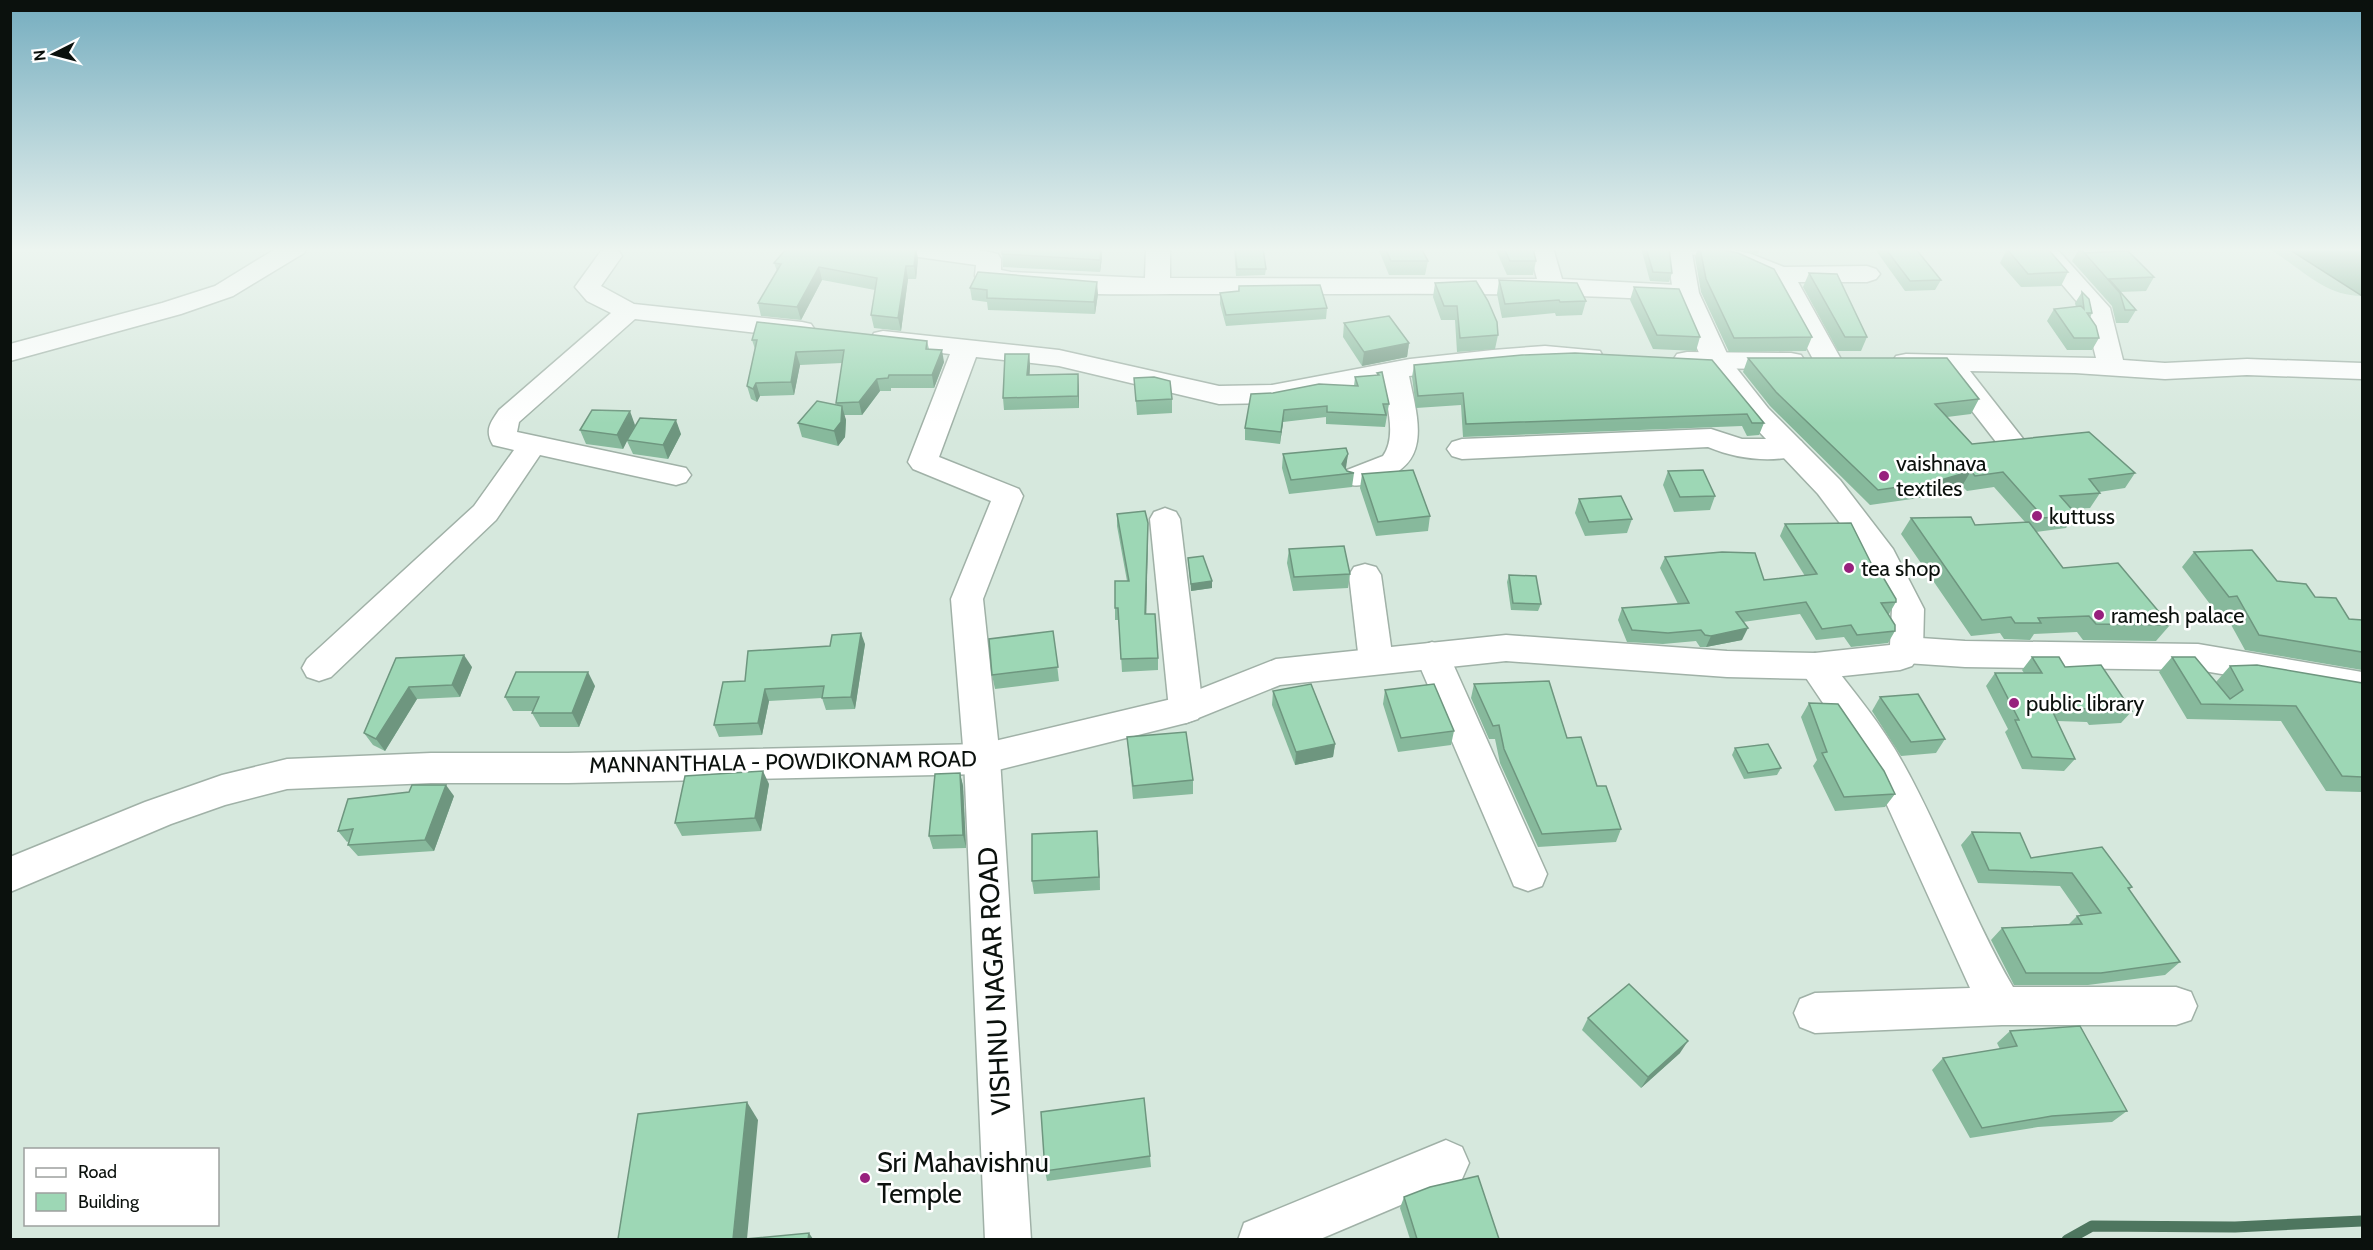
<svg xmlns="http://www.w3.org/2000/svg" width="2373" height="1250" viewBox="0 0 2373 1250" font-family="Cabin,sans-serif">
<style>
.green{fill:#a8ceb7}
.water{fill:#6aa282;stroke:#4e765f;stroke-width:1.5}
.lines{fill:none;stroke-linecap:round;stroke-linejoin:round}
.stream{stroke:#4e765f;stroke-width:11}
.minor-casing{stroke:#a0b1a7;stroke-width:3}
.major-casing{stroke:#a0b1a7;stroke-width:3}
.minor{fill:#fff;fill-rule:evenodd}
.major{fill:#fff;fill-rule:evenodd}
.wall{fill:#87b99c}
.shaded-wall{fill:#6e967f}
.building{fill:#9dd7b5;stroke:#6e967f;stroke-width:1.5}
.poi-dot{fill:#97217d;stroke:#fff;stroke-width:2}
.labels{text-anchor:middle;dominant-baseline:central;stroke-width:5;stroke-linejoin:round;paint-order:stroke}
.poi-label{font-size:22px;fill:#0b110d;stroke:#fff;text-anchor:start}
.street-label{font-size:22px;fill:#0b110d;stroke:#fff}
.near-street-label{font-size:27px;fill:#0b110d;stroke:#fff}
.near-poi-label{font-size:27px;fill:#0b110d;stroke:#fff;text-anchor:start}
</style>
<rect width="100%" height="100%" fill="#d6e8dd"/>
<path class="green" d="M2267,248H2362V296C2322,296 2300,266 2267,248Z"/>
<path class="water" d="M2287,248H2362V296Z"/>
<g class="lines">
<path class="stream" d="M2067,1240L2092,1226L2235,1227L2362,1221"/>
<g class="minor-casing">
<g id="minor">
<path d="M277,248H307L304,253L233,296L181,314L10,361V344L162,303L215,286Z"/>
<path d="M892,248C925,244 965,246 998,254L1001,259V270L1011,272L1145,278L1146,248H1170V278L1537,279L1529,248H1553L1562,279L1678,285L1687,288L1691,293L1687,298L1678,301C1521,290 1363,295 1206,294C1134,293 1049,299 979,281L975,276L976,265L904,255L895,253Z"/>
<path d="M1684,248H1725L1751,254L1784,267L1867,266L1876,269L1880,274L1876,279L1867,282H1798L1842,361L1838,367L1828,369L1818,367L1814,361L1771,280L1734,264L1687,253Z"/>
<path d="M2031,248H2056L2110,308L2123,360L2165,363L2247,359L2362,363V379L2247,375L2165,379L2075,373L1970,371L2024,440L2020,447L2010,449L2000,447L1941,371L1896,368L1892,362L1896,356L1906,354L2096,358L2084,310Z"/>
<path d="M610,249L619,251L622,256L601,286L634,304L802,322L811,324L815,330L811,336L802,338L635,319L519,422L517,432L686,468L691,475L686,482L676,485L540,455L496,520L331,677L319,681L307,677L302,668L307,659L474,506L514,450L493,445C484,430 491,422 499,410L611,313L587,301L575,287L601,251Z"/>
<path d="M883,331L1059,350L1219,386L1272,385L1410,359L1493,350L1545,346L1600,351L1603,357L1600,363L1590,365L1545,362L1409,376C1417,416 1433,462 1382,479C1369,483 1360,488 1347,484L1342,477L1347,470L1383,456C1397,437 1387,403 1382,381L1272,403L1219,404L1059,366L976,357L939,457L1019,489L1023,496L983,599L1000,759L1031,1240H985L964,759L951,599L991,501L913,469L908,462L950,354L874,345L870,339L874,333Z"/>
<path d="M1687,352L1791,353L1801,355L1805,361L1801,367L1791,369L1687,368L1677,366L1673,360L1677,354Z"/>
<path d="M1711,429L1742,439H1791L1801,441L1806,448L1801,455C1770,463 1737,459 1708,447L1462,459L1452,456L1447,449L1452,442L1462,439Z"/>
<path d="M1165,508L1176,512L1180,519L1203,709L1198,719L1186,723L1174,719L1169,709L1150,519L1154,512Z"/>
<path d="M1365,564L1376,567L1381,575L1393,661L1388,670L1376,674L1364,670L1359,661L1349,575L1354,567Z"/>
<path d="M1906,637L1965,641L2198,644L2362,672V698L2198,670L1965,667L1906,663L1894,659L1889,650L1894,641Z"/>
<path d="M1432,642L1444,646L1449,655L1547,874L1542,886L1528,891L1514,886L1509,874L1415,655L1420,646Z"/>
<path d="M1815,653L1827,657C1854,692 1883,726 1904,765C1944,837 1971,915 2013,987H2176L2191,992L2197,1006L2191,1020L2176,1025H2002L1815,1033L1800,1027L1794,1013L1800,999L1815,993L1970,988L1877,783L1798,666L1803,657Z"/>
<path d="M1446,1140L1462,1147L1469,1163L1462,1179L1318,1240H1238L1244,1223Z"/>
</g>
</g>
<g class="major-casing">
<path id="major" d="M1667,248H1691L1699,293L1730,360L1768,408L1840,480L1893,549L1924,609L1923,650L1912,666L1900,670L1815,679L1727,677L1506,661L1280,685L1186,723L982,774L568,783H431L287,789L225,805L171,824L10,892V857L145,802L222,775L287,759L431,753H568L982,744L1180,697L1276,659L1506,635L1727,651L1815,653L1890,645L1892,609L1869,562L1818,494L1748,420L1703,362L1673,293Z"/>
</g>
<use href="#minor" class="minor"/>
<use href="#major" class="major"/>
</g>
<g class="wall">
<path d="M916,248L918,259L916,279H908L901,331L874,328L871,315L875,290L822,280L801,320L761,316L758,303L777,271L774,263Z"/>
<path d="M1102,248V258L1100,272L1003,267L1002,254Z"/>
<path d="M1234,248H1263L1266,269L1265,275L1236,276Z"/>
<path d="M1378,248H1421L1428,261L1425,275H1389Z"/>
<path d="M1495,248H1533L1536,261L1533,275H1507Z"/>
<path d="M1641,248H1669L1672,273L1669,282L1650,281Z"/>
<path d="M1698,248H1714L1812,337L1806,351L1729,352L1701,292L1695,257Z"/>
<path d="M1732,248H1760L1758,254Z"/>
<path d="M1879,248H1915L1941,280L1935,290L1905,291L1877,252Z"/>
<path d="M2080,248L2084,253L2154,277L2146,291L2120,292L2136,310L2128,323H2116L2112,306L2072,261Z"/>
<path d="M2007,249L2068,272L2061,286L2021,287L2000,263Z"/>
<path d="M1809,273L1867,337L1861,351H1838L1803,287Z"/>
<path d="M1499,280L1586,301L1582,315L1556,316L1555,313L1502,318L1497,294Z"/>
<path d="M1435,283L1498,335L1495,349L1457,352L1455,320H1441L1433,297Z"/>
<path d="M1239,286L1327,308L1326,319L1226,326L1220,304V293L1238,291Z"/>
<path d="M1634,287L1700,337L1696,351L1653,349L1630,300Z"/>
<path d="M970,288L1098,294L1095,314L988,310L987,302L972,300Z"/>
<path d="M2082,292L2092,313L2090,318L2099,338L2092,350H2067L2047,321L2054,309L2076,307L2075,303Z"/>
<path d="M1344,323L1409,343L1407,357L1362,366L1343,337Z"/>
<path d="M752,340L927,341L929,349L944,362L934,388H891V391H880L862,415H844L846,420L845,437L838,446L802,437L798,423L837,405L836,403L842,363L800,365L794,395L760,396L757,402L751,399L747,386L755,349Z"/>
<path d="M1029,354L1030,366L1029,375L1079,386V408L1004,410L1003,398Z"/>
<path d="M1748,358L1979,399L1971,414L1947,417L1972,444L2135,473L2125,488L2099,492L2100,493L2090,508L2072,509L2076,514L2066,528L2036,532L2063,568L2170,625L2156,641L2083,640L2077,632L2034,634L2030,640L2004,639L2000,633L1971,636L1901,534L1911,518L1975,525L2025,522L1994,487L1967,491L1962,486L1926,497L1870,505L1770,406L1743,372Z"/>
<path d="M1712,360L1764,423L1759,435L1747,436L1742,426L1463,437L1461,405L1416,408L1412,377L1414,365Z"/>
<path d="M1382,372L1389,404L1385,427L1326,424V417L1283,422L1280,444L1245,440V428L1273,393L1354,386L1355,377L1377,375V373Z"/>
<path d="M1134,378L1172,399V413L1137,415Z"/>
<path d="M635,425L681,434L668,459L633,454L627,441L623,449L586,444L580,430Z"/>
<path d="M1283,454H1348L1345,469L1347,471L1354,473L1352,487L1289,494L1282,468Z"/>
<path d="M1668,471L1715,496L1710,510L1674,512L1663,485Z"/>
<path d="M1362,474L1430,516L1428,531L1376,536L1360,488Z"/>
<path d="M1579,499L1632,519L1627,533L1585,536L1575,513Z"/>
<path d="M1117,514L1148,523L1146,614L1158,658V670L1122,672L1119,620H1115V608L1127,581L1117,526Z"/>
<path d="M1785,524L1878,577L1896,602L1889,614H1887L1895,631L1888,643L1851,647L1844,637L1816,640L1800,614L1743,622L1742,640L1706,647H1700L1696,641L1663,644L1627,642L1618,620L1622,608L1678,604L1660,568L1665,557L1764,580L1805,576L1780,536Z"/>
<path d="M1289,549L1350,574L1348,588L1293,591L1287,563Z"/>
<path d="M2194,552L2277,581L2315,597L2349,619L2362,620V672V670L2245,650L2224,612H2216L2182,567Z"/>
<path d="M1188,558L1212,581V588L1191,591Z"/>
<path d="M1509,575L1541,604L1538,611L1511,610L1507,582Z"/>
<path d="M1053,631L1059,681L995,689L992,675Z"/>
<path d="M865,644L855,709L826,710L822,698L769,701L762,735L719,737L714,725L745,681Z"/>
<path d="M2032,657L2065,667L2132,711L2121,723L2089,725L2087,722L2057,721L2075,759L2064,771L2022,769L2005,732L2008,729L1986,686L1995,673H2024L2022,670Z"/>
<path d="M2172,657L2218,685L2216,682L2230,666L2362,683V792L2326,791L2281,721L2187,719L2159,672Z"/>
<path d="M396,658L472,667L460,697L417,699L385,751L373,745L364,733Z"/>
<path d="M1474,684L1567,738L1597,786L1621,829L1616,842L1538,847L1500,763L1495,739H1489L1471,698Z"/>
<path d="M595,686L579,727H540L532,713L533,711H513L505,697Z"/>
<path d="M1385,690L1454,731L1451,745L1398,752L1383,704Z"/>
<path d="M1273,691L1335,744L1333,757L1295,765L1272,705Z"/>
<path d="M1880,697L1945,739L1936,753L1901,756L1872,711Z"/>
<path d="M1809,703L1895,794L1885,807L1835,811L1813,766L1817,760L1801,717Z"/>
<path d="M1127,737L1193,780V794L1133,799Z"/>
<path d="M1735,748L1781,768L1777,775L1744,779L1732,755Z"/>
<path d="M960,773L963,786L966,848L933,849L929,836Z"/>
<path d="M769,784L761,831L682,836L675,823Z"/>
<path d="M454,796L434,851L358,856L348,845L349,841L347,842L338,831Z"/>
<path d="M1972,832L2031,858L2132,887L2129,890L2180,962L2165,975L2088,985H2014L1991,940L2002,928L2068,925L2077,916H2081L2060,886L1978,883L1961,845Z"/>
<path d="M1098,844L1100,890L1034,894L1032,881Z"/>
<path d="M1588,1018L1680,1053L1641,1088L1582,1030Z"/>
<path d="M2010,1031L2127,1111L2112,1122L2038,1127L1970,1138L1932,1070L1943,1058L2000,1049L1997,1043Z"/>
<path d="M1150,1156L1151,1167L1047,1181L1045,1171Z"/>
<path d="M1404,1197L1499,1239H1410L1400,1208Z"/>
</g>
<g class="shaded-wall">
<path d="M916,248L918,259L916,279L914,266Z"/>
<path d="M1101,248L1102,258L1100,272V260Z"/>
<path d="M906,266L908,279L901,331L898,318Z"/>
<path d="M819,267L822,280L801,320L797,307Z"/>
<path d="M1097,282L1098,294L1095,314L1094,302Z"/>
<path d="M1409,343L1407,357L1362,366L1364,352Z"/>
<path d="M942,350L944,362L934,388L932,375Z"/>
<path d="M796,352L800,365L794,395L791,382Z"/>
<path d="M1029,354L1030,366L1029,388L1027,375Z"/>
<path d="M1078,374L1079,386V408L1078,396Z"/>
<path d="M877,379L880,391L862,415L859,402Z"/>
<path d="M756,383L760,396L757,402L753,389Z"/>
<path d="M842,406L846,420L845,437L838,446L834,431Z"/>
<path d="M1284,410L1283,422L1280,444L1281,432Z"/>
<path d="M630,411L635,425L623,449L617,435Z"/>
<path d="M676,420L681,434L668,459L663,445Z"/>
<path d="M1348,454L1346,468L1342,474V464Z"/>
<path d="M1971,471L1962,486L1926,497L1934,482Z"/>
<path d="M1148,523V535L1146,627L1145,614Z"/>
<path d="M1212,581V588L1191,591V584Z"/>
<path d="M1748,628L1742,640L1706,647L1711,636Z"/>
<path d="M861,633L865,644L855,709L851,697Z"/>
<path d="M464,655L472,667L460,697L452,685Z"/>
<path d="M588,672L595,686L579,727L572,713Z"/>
<path d="M409,687L417,699L385,751L376,739Z"/>
<path d="M765,689L769,701L762,735L758,723Z"/>
<path d="M1335,744L1333,757L1295,765L1296,752Z"/>
<path d="M763,771L769,784L761,831L755,818Z"/>
<path d="M960,773L963,786L966,848L963,835Z"/>
<path d="M446,785L454,796L434,851L425,840Z"/>
<path d="M1097,831L1098,844L1100,890L1099,877Z"/>
<path d="M1688,1041L1680,1053L1641,1088L1648,1077Z"/>
<path d="M747,1102L758,1120L747,1239H733Z"/>
<path d="M809,1233L813,1239H808Z"/>
</g>
<g class="building">
<path d="M787,248H916L914,266H906L898,318L871,315L877,278L819,267L797,307L758,303L781,264L774,263Z"/>
<path d="M1070,248H1101L1100,260L1002,254V251Z"/>
<path d="M1235,248H1263L1266,269H1237Z"/>
<path d="M1385,248H1421L1428,261H1391Z"/>
<path d="M1504,248H1533L1536,261H1510Z"/>
<path d="M1646,248H1669L1672,273L1653,272Z"/>
<path d="M1700,248H1714L1738,253L1774,269L1812,337L1734,338L1706,279Z"/>
<path d="M1885,248H1915L1941,280L1910,281Z"/>
<path d="M2047,248L2068,272L2028,274L2007,249Z"/>
<path d="M2080,248L2084,253L2128,251L2154,277L2109,279L2136,310H2125L2120,293Z"/>
<path d="M978,272L1097,282L1094,302L987,298V290L970,288Z"/>
<path d="M1809,273L1837,274L1867,337H1845Z"/>
<path d="M1499,280L1577,283L1586,301L1560,302L1559,300L1505,304Z"/>
<path d="M1476,281L1488,301L1497,322L1498,335L1460,338L1457,306H1444L1435,283Z"/>
<path d="M1320,285L1327,308L1226,315L1220,293L1239,291V286Z"/>
<path d="M1634,287L1679,289L1700,337L1657,335Z"/>
<path d="M2082,292L2089,299L2092,313H2087L2096,326L2099,338H2074L2054,309L2081,306L2084,309Z"/>
<path d="M1389,316L1409,343L1364,352L1344,323Z"/>
<path d="M757,322L927,341L926,349L942,350L932,375H889L888,378L877,379L859,402L836,403L844,350L796,352L791,382L756,383L753,389L747,386L757,340H752Z"/>
<path d="M1575,353L1712,360L1764,423H1752L1747,414L1466,424L1463,393L1418,396L1414,365L1522,355Z"/>
<path d="M1005,354H1029L1027,375L1078,374V396L1003,398Z"/>
<path d="M1748,358H1947L1979,399L1935,404L1972,444L2089,432L2135,473L2089,479L2100,493L2060,496L2076,514L2044,518L2003,472L1975,476L1971,471L1934,482L1878,490L1776,392Z"/>
<path d="M1382,372L1389,404H1383L1386,415L1327,412V406L1284,410L1281,432L1245,428L1251,394L1273,393L1319,384L1358,386L1355,377L1379,375L1377,373Z"/>
<path d="M1154,377L1170,381L1172,399L1136,401L1134,378Z"/>
<path d="M817,401L842,406L841,422L834,431L798,423Z"/>
<path d="M592,410L630,411L617,435L580,430Z"/>
<path d="M640,418L676,420L663,445L627,440Z"/>
<path d="M1346,448L1348,454L1342,464L1347,471L1354,473L1291,480L1283,454Z"/>
<path d="M1413,470L1430,516L1378,522L1362,474Z"/>
<path d="M1703,470L1715,496L1680,497L1668,471Z"/>
<path d="M1621,496L1632,519L1589,522L1579,499Z"/>
<path d="M1145,511L1148,523L1145,614H1155L1158,658L1121,659L1118,608H1115V581H1129L1117,514Z"/>
<path d="M1971,517L1975,525L2029,522L2063,568L2118,563L2170,625L2096,624L2089,616L2038,618L2041,623H2015L2011,617L1982,620L1911,518Z"/>
<path d="M1851,523L1878,577H1883L1896,599V602L1881,603L1895,625V631L1857,635L1851,625L1822,629L1806,602L1736,612L1748,628L1711,636L1705,635L1701,630L1668,633L1632,630L1622,608L1689,603L1665,557L1722,552L1755,553L1764,580L1817,574L1785,524Z"/>
<path d="M1344,546L1350,574L1294,577L1289,549Z"/>
<path d="M2252,550L2277,581L2306,584L2315,597L2336,598L2349,619L2362,620V652L2259,635L2237,596L2229,597L2194,552Z"/>
<path d="M1203,556L1212,581L1191,584L1188,558Z"/>
<path d="M1509,575L1536,576L1541,604L1513,603Z"/>
<path d="M1053,631L1058,667L992,675L989,639Z"/>
<path d="M861,633L851,697L822,698L824,686L765,689L758,723L714,725L723,682L745,681L748,651L830,646L832,635Z"/>
<path d="M464,655L452,685L409,687L376,739L364,733L396,658Z"/>
<path d="M2032,657H2059L2065,667L2101,665L2132,711L2099,712L2097,709L2051,708L2075,759L2032,757L2015,720H2019L1995,673H2042Z"/>
<path d="M2172,657H2195L2230,699L2243,690L2230,666L2257,665L2362,683V777L2342,776L2296,706L2201,704Z"/>
<path d="M516,672H588L572,713H532L539,697H505Z"/>
<path d="M1549,681L1567,738L1581,737L1597,786H1606L1621,829L1542,834L1504,749L1499,725L1493,726L1474,684Z"/>
<path d="M1311,684L1335,744L1296,752L1273,691Z"/>
<path d="M1434,684L1454,731L1401,738L1385,690Z"/>
<path d="M1918,694L1945,739L1911,742L1880,697Z"/>
<path d="M1809,703L1838,704L1884,771L1895,794L1844,797L1822,753L1827,752Z"/>
<path d="M1186,732L1193,780L1133,786L1127,737Z"/>
<path d="M1768,744L1781,768L1748,773L1735,748Z"/>
<path d="M763,771L755,818L675,823L685,776Z"/>
<path d="M960,773L963,835L929,836L935,774Z"/>
<path d="M412,785H446L425,840L348,845L353,829L338,831L348,799L409,792Z"/>
<path d="M1097,831L1099,877L1032,881V834Z"/>
<path d="M1972,832L2020,833L2031,858L2102,847L2132,887L2128,888L2180,962L2101,973H2026L2002,928L2082,924L2077,916L2101,913L2072,873L1989,870Z"/>
<path d="M1629,984L1688,1041L1648,1077L1588,1018Z"/>
<path d="M2080,1026L2127,1111L2052,1116L1982,1128L1943,1058L2017,1046L2010,1031Z"/>
<path d="M1144,1098L1150,1156L1045,1171L1041,1112Z"/>
<path d="M747,1102L733,1239H618L638,1114Z"/>
<path d="M1478,1176L1499,1239H1417L1404,1197L1430,1187Z"/>
<path d="M809,1233L808,1239H745Z"/>
</g>
<linearGradient id="sky" x2="0" y2="1"><stop stop-color="#75adbf"/><stop offset="0.59" stop-color="#edf5f0"/><stop offset="1" stop-color="#edf5f0" stop-opacity="0"/></linearGradient>
<rect width="2373" height="423" fill="url(#sky)"/>
<g class="poi-dot">
<circle cx="1884" cy="476" r="6"/>
<circle cx="2037" cy="516" r="6"/>
<circle cx="1849" cy="568" r="6"/>
<circle cx="2099" cy="615" r="6"/>
<circle cx="2014" cy="703" r="6"/>
<circle cx="865" cy="1178" r="6"/>
</g>
<g class="labels">
<g class="poi-label">
<text x="1896" y="463">vaishnava<tspan x="1896" dy="25">textiles</tspan></text>
<text x="2049" y="516">kuttuss</text>
<text x="1861" y="568">tea shop</text>
<text x="2111" y="615">ramesh palace</text>
<text x="2026" y="703">public library</text>
</g>
<g class="street-label">
<text transform="translate(783 762) rotate(-1)">MANNANTHALA - POWDIKONAM ROAD</text>
</g>
<g class="near-street-label">
<text transform="translate(994 981) rotate(-93)">VISHNU NAGAR ROAD</text>
</g>
<g class="near-poi-label">
<text x="877" y="1162">Sri Mahavishnu<tspan x="877" dy="31">Temple</tspan></text>
</g>
</g>
<rect width="2373" height="1250" fill="none" stroke="#0b110d" stroke-width="24"/>
<rect x="24" y="1148" width="195" height="78" fill="#ffffff" stroke="#9da09e" stroke-width="1.5"/>
<rect x="36" y="1168" width="30" height="9" fill="#ffffff" stroke="#9da09e" stroke-width="1.5"/>
<text x="78" y="1178" font-size="18" fill="#0b110d">Road</text>
<rect x="36" y="1193" width="30" height="18" fill="#9dd7b5" stroke="#9da09e" stroke-width="1.5"/>
<text x="78" y="1208" font-size="18" fill="#0b110d">Building</text>
<g transform="translate(54 54) rotate(264)" stroke="#ffffff" stroke-width="4.5" paint-order="stroke">
<path d="M0-4.5L10 22L0 15L-10 22Z" fill="#0b110d"/>
<text y="-9" font-size="16" font-weight="bold" text-anchor="middle" fill="#0b110d">N</text>
</g>
</svg>
